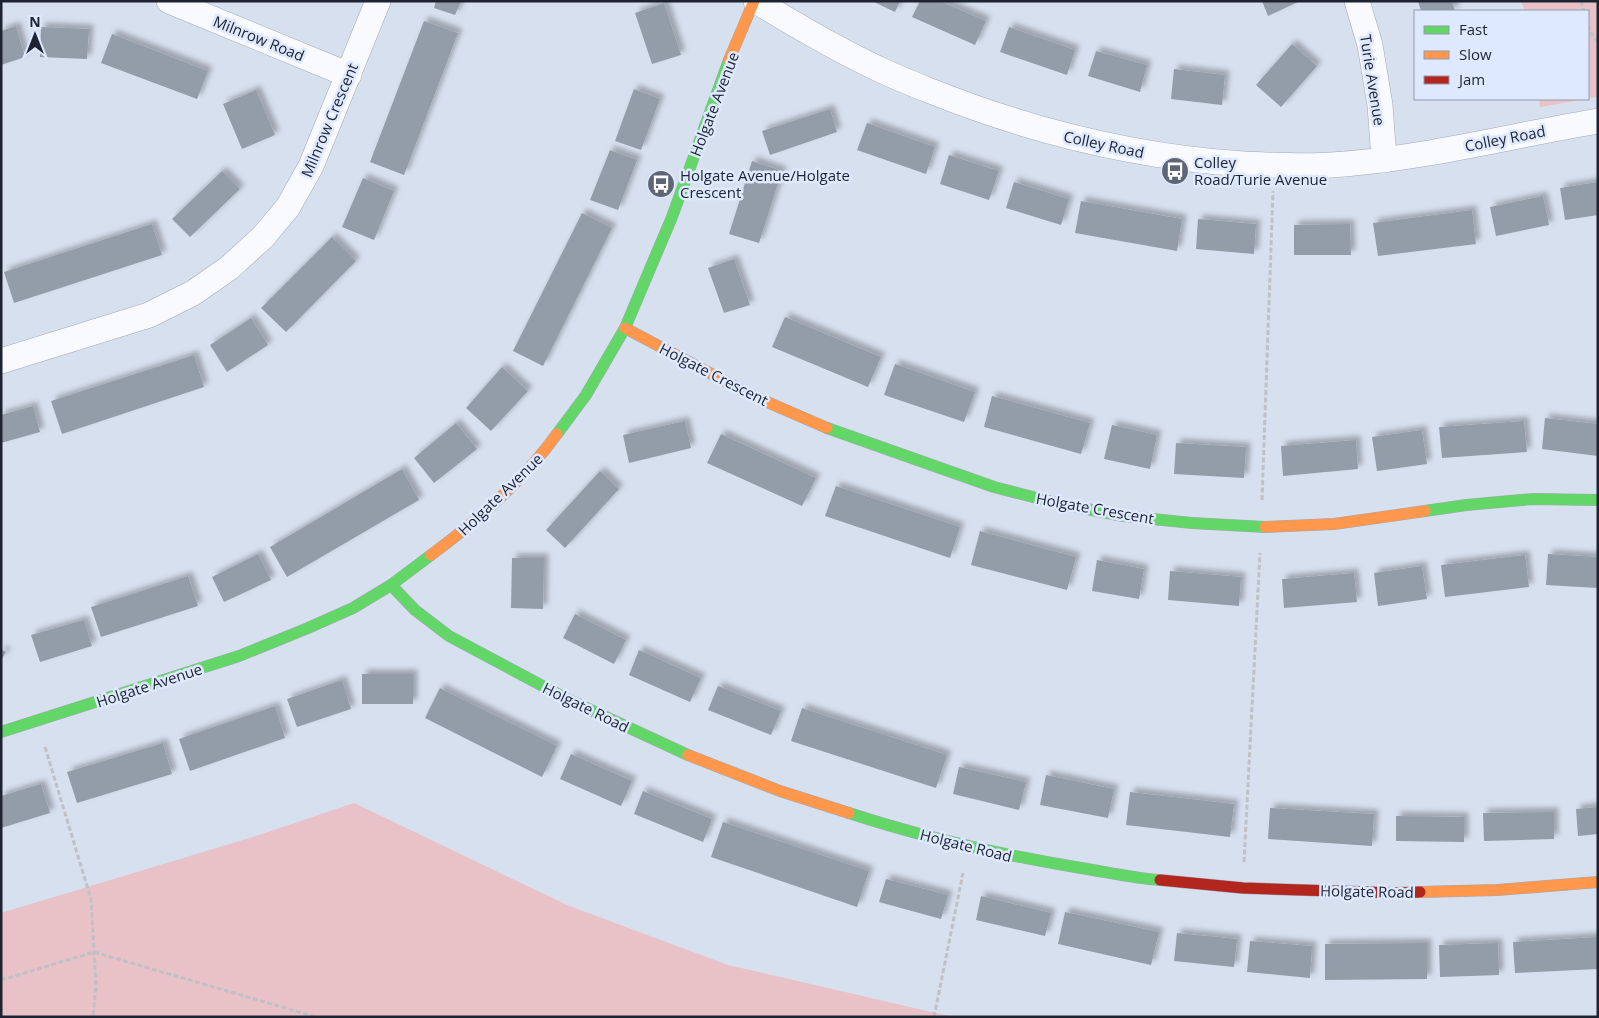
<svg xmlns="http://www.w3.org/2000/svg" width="1599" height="1018" viewBox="0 0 1599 1018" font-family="'Open Sans',sans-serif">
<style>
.green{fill:#e8c2c6}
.building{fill:#939da9;filter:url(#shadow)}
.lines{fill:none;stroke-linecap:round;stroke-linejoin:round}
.street-casing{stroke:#a2a9b6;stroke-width:26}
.fast-casing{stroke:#a2a9b6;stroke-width:12}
.slow-casing{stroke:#a2a9b6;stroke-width:12}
.jam-casing{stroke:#a2a9b6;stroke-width:12}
.path{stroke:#bfc1c7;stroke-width:3;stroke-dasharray:5 2.5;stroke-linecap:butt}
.street{stroke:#f9fafd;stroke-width:25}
.fast{stroke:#63d668;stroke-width:11}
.slow{stroke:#ff974d;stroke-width:11}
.jam{stroke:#b3261e;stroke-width:11}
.labels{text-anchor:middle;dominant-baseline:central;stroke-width:5;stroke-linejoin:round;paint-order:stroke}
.street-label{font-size:15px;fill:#1d2331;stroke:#dee9ff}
.poi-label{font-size:15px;fill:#1d2331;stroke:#dee9ff;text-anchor:start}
</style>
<defs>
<filter id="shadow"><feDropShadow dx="4.5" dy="-4.5" stdDeviation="2.5" flood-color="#0004"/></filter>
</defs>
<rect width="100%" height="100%" fill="#d7e0ef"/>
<g class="green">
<path d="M1521,1H1598V97L1588,98V11H1525Z"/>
<path d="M1539,99H1586L1540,107Z"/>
<path d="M354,803L567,905L728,965L953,1017H1V913L256,836Z"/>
</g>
<g class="building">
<path d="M436,1H461L455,15L434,8Z"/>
<path d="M872,1H900L895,12Z"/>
<path d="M920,1H940L986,21L975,45L912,17Z"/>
<path d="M1262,1H1300L1268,16Z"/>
<path d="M1418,1H1452L1455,11H1421Z"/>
<path d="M664,3L681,55L652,64L635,13Z"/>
<path d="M424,21L458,33L404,175L370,162Z"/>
<path d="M16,26L25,57L1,65V31Z"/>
<path d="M41,27L89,29L87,59L40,57Z"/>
<path d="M1009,27L1075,50L1067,75L1000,52Z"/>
<path d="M112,34L208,71L197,99L101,63Z"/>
<path d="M1292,44L1317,66L1281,107L1256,85Z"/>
<path d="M1096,51L1147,65L1140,92L1088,76Z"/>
<path d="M1174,69L1225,75L1222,105L1171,99Z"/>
<path d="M634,89L660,99L641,150L615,141Z"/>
<path d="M256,90L275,135L242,149L223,104Z"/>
<path d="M830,109L837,132L770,155L762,131Z"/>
<path d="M867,123L935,147L926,174L857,150Z"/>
<path d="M610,150L637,160L618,210L590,200Z"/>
<path d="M949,155L999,171L989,200L940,184Z"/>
<path d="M752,161L782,171L759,243L729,234Z"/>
<path d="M222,171L240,189L190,237L172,219Z"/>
<path d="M363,178L394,191L374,240L342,227Z"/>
<path d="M1014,182L1069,199L1061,225L1006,208Z"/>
<path d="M1598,182V215L1565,220L1560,188Z"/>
<path d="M1543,196L1549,225L1496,236L1490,207Z"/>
<path d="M1081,201L1182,219L1177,251L1075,233Z"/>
<path d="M1472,210L1476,244L1378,256L1373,223Z"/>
<path d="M582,213L612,228L543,366L513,351Z"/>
<path d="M1198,219L1256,224L1254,254L1196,249Z"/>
<path d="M152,224L162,255L14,303L4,272Z"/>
<path d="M1350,224L1351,255H1294V225Z"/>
<path d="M332,237L356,261L286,332L261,308Z"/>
<path d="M734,259L750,305L724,313L708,268Z"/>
<path d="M785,317L881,357L868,387L772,347Z"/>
<path d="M251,318L268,345L227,372L210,345Z"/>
<path d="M194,355L204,387L62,434L51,401Z"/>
<path d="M895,364L975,392L964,422L884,395Z"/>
<path d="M502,367L528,391L491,431L466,408Z"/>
<path d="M992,396L1090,423L1081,454L984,427Z"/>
<path d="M33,406L40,432L1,443V415Z"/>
<path d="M1545,418L1598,424V456L1542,449Z"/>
<path d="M685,421L691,448L629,463L623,435Z"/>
<path d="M1524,421L1527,452L1442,458L1439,427Z"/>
<path d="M456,423L477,449L434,483L414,458Z"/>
<path d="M1112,425L1157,435L1150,469L1104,459Z"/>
<path d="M1422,430L1427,464L1377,471L1372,437Z"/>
<path d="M721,434L816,478L802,506L707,463Z"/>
<path d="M1356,440L1358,469L1283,476L1281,446Z"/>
<path d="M1176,443L1246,447L1244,478L1174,474Z"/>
<path d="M402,469L419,500L287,577L270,547Z"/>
<path d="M600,471L619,489L565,548L546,530Z"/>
<path d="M836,486L960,527L950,558L825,516Z"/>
<path d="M980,531L1076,557L1067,590L971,565Z"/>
<path d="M258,554L271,580L224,602L212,577Z"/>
<path d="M1548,554L1598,557V588L1546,585Z"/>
<path d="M1525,555L1529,587L1445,597L1441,565Z"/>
<path d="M512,558H544L543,609L511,608Z"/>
<path d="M1097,560L1144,569L1139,599L1092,591Z"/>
<path d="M1422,566L1427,599L1378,606L1374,573Z"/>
<path d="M1170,571L1241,577L1239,606L1168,600Z"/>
<path d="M1354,573L1357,602L1284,608L1282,579Z"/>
<path d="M188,576L198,606L101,637L91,607Z"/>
<path d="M575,614L626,640L614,664L563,638Z"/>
<path d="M84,620L92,646L40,662L31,635Z"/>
<path d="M1,649L6,652L1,661Z"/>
<path d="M639,650L701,678L690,702L629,675Z"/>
<rect x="362" y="674" width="51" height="30"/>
<path d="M342,680L351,709L297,727L287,699Z"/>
<path d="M718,686L781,711L771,735L708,710Z"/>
<path d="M440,688L557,746L542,777L425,718Z"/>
<path d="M275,706L285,738L190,771L179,739Z"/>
<path d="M802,708L947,755L936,788L791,741Z"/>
<path d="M163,743L172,774L77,803L67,772Z"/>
<path d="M571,754L632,781L621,806L560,779Z"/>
<path d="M959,767L1026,782L1019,810L953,794Z"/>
<path d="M1046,775L1114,789L1108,818L1040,805Z"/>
<path d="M41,784L50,813L1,828V796Z"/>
<path d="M643,791L712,819L703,842L634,814Z"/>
<path d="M1130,792L1234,804L1230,837L1126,825Z"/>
<path d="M1598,807V834L1578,836L1576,809Z"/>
<path d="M1270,808L1374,814L1372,846L1268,839Z"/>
<path d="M1554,812V839L1484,841L1483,813Z"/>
<path d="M1396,816L1464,817V842L1396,841Z"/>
<path d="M723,822L869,871L857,907L711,857Z"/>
<path d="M886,879L948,895L941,919L879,902Z"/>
<path d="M981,896L1051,913L1045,936L976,920Z"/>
<path d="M1065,912L1159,932L1151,965L1058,944Z"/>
<path d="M1177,933L1237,939L1234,967L1174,961Z"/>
<path d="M1598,937V969L1515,973L1513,942Z"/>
<path d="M1250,941L1312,946L1310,978L1247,972Z"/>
<path d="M1427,943V979L1325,980V944Z"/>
<path d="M1498,943L1499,975L1440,977L1439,945Z"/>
</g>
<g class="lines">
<g class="street-casing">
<g id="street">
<path d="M169,1L349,75"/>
<path d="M756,1C797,26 839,51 883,71C898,78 913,84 928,90C1030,131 1134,157 1244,164C1273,165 1303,167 1332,165C1422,159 1509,136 1598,121"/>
<path d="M1357,1L1370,45L1380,105L1384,160"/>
<path d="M1,361L149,315L193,293L229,268L263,237L288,207L311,166L378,1"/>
</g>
</g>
<g class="fast-casing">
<g id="fast">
<path d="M827,428L994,487L1056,503L1123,516L1192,523L1265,527"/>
<path d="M557,434L586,395L625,328L672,217L729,60"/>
<path d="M1425,511L1466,505L1533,499L1598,500"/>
<path d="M391,585L415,610L449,636L569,700L688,755"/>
<path d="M1,732L239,656L308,628L353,608L391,585L431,555"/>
<path d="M849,813C925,838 1002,855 1081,868C1107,872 1133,878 1160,880"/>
</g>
</g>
<g class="slow-casing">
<g id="slow">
<path d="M729,60L754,1"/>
<path d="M625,328L751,395L827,428"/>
<path d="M1265,527L1334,524L1425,511"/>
<path d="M431,555C477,521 523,481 557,434"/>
<path d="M688,755L780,791L849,813"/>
<path d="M1420,892L1497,890L1598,882"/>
</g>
</g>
<g class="jam-casing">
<path id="jam" d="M1160,880L1243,888L1396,893L1420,892"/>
</g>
<g class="path">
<path d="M1581,1L1584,11"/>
<path d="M1588,25L1590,32L1598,42"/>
<path d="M1262,500L1273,191"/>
<path d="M45,747L91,899L96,986L93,1017"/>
<path d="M1244,862L1260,553"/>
<path d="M1,980L94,952L316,1017"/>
<path d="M934,1017L963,873"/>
</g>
<use href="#street" class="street"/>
<use href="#fast" class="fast"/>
<use href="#slow" class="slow"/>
<use href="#jam" class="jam"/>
</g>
<defs>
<g id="bus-disc" transform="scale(1.4375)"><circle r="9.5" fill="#5e6574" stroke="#dee9ff"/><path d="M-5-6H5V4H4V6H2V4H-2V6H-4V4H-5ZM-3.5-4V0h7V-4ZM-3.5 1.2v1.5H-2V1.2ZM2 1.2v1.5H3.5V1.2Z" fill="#fff"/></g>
</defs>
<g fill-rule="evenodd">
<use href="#bus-disc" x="1175" y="171"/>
<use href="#bus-disc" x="661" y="184"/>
</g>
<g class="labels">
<g class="street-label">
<text transform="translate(259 38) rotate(22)">Milnrow Road</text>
<text transform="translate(1373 80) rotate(81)">Turie Avenue</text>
<text transform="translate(714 104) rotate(-69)">Holgate Avenue</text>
<text transform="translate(329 120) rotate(-67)">Milnrow Crescent</text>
<text transform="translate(1505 138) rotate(-11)">Colley Road</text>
<text transform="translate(1104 144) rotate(12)">Colley Road</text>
<text transform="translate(714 374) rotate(27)">Holgate Crescent</text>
<text transform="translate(500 494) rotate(-44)">Holgate Avenue</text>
<text transform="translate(1095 508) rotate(10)">Holgate Crescent</text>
<text transform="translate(149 685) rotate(-18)">Holgate Avenue</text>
<text transform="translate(586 707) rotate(26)">Holgate Road</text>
<text transform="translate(966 845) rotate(14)">Holgate Road</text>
<text transform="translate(1367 891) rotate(1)">Holgate Road</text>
</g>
<g class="poi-label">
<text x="1194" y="162">Colley<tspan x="1194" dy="17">Road/Turie Avenue</tspan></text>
<text x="680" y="175">Holgate Avenue/Holgate<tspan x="680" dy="17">Crescent</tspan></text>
</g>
</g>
<rect width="1599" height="1018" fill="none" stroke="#1d2331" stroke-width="5"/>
<rect x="1414" y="10" width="175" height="90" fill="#dee9ff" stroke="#919aad"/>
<rect x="1424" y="26" width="25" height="8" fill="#63d668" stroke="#919aad"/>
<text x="1459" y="35" font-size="15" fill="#1d2331">Fast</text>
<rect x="1424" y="51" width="25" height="8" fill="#ff974d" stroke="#919aad"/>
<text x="1459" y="60" font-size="15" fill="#1d2331">Slow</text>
<rect x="1424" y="76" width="25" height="8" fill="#b3261e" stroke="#919aad"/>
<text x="1459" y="85" font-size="15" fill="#1d2331">Jam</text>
<g transform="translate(35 35)" stroke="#dee9ff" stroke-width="4" paint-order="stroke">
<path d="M0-4L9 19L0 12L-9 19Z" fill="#1d2331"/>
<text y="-8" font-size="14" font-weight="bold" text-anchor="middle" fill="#1d2331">N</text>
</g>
</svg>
